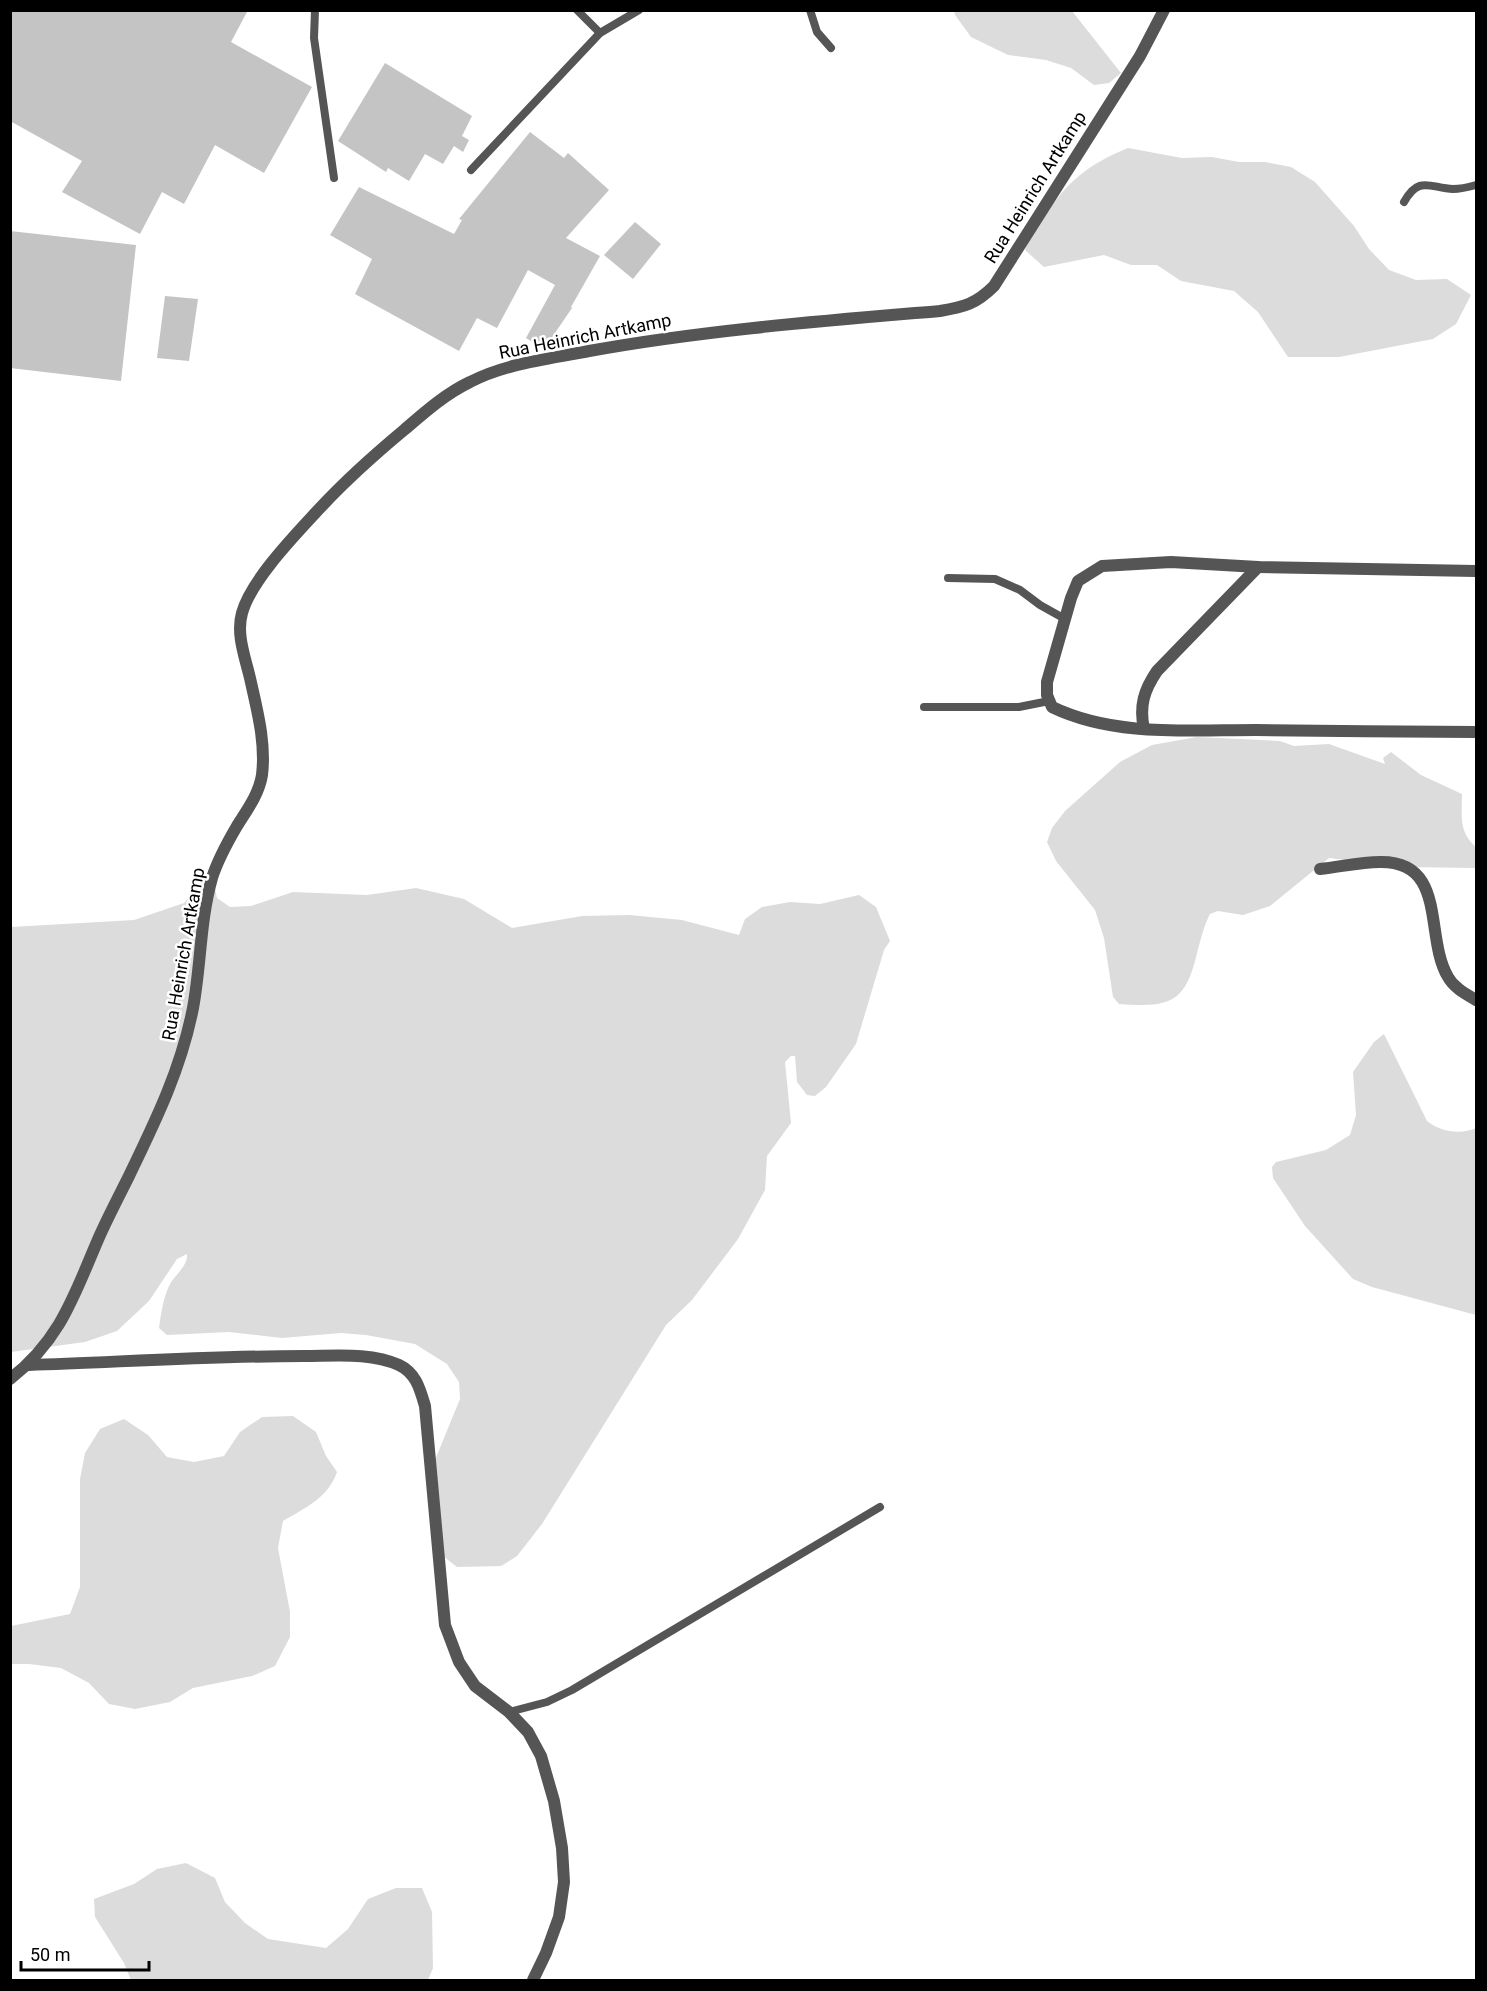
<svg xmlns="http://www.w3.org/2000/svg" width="1487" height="1991" viewBox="0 0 1487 1991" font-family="Roboto,sans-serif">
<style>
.green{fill:#dcdcdc}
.building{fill:#c4c4c4}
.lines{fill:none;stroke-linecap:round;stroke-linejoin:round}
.service{stroke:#555;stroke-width:8}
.minor{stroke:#555;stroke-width:12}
.labels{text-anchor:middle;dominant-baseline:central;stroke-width:5;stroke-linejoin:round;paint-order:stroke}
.street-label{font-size:18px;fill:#000;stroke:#fff}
</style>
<rect width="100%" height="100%" fill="#fff"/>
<g class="green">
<path d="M954,11H1072L1121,73L1109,83L1094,85L1071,68L1046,60L1008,55L971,37L955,15Z"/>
<path d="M1128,148L1182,158L1212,157L1239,162H1265L1291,167L1315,182L1354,226L1369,249L1389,270L1416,280L1447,279L1471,295L1456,324L1433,339L1339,357H1288L1258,312L1234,291L1181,281L1157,265H1131L1104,255L1044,267L1025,250C1029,238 1036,228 1043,218C1068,181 1087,165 1128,148Z"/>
<path d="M1197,737L1280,741L1294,746L1329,744L1385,764L1383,758L1391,752L1421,775L1462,794C1462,815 1458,832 1476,847V868L1401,867L1329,858L1270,906L1243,915L1218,911L1210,914C1204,925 1202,936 1198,949C1186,1002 1173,1008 1119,1004L1113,997L1104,938L1095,910L1056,861L1047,842L1052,828L1065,811L1120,762L1152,745Z"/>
<path d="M211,870L217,898L230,907L251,906L293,892L367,895L416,888L464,899L512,928L582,916L629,915L682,920L739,935L745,919L762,907L790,902L820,904L859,895L876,907L890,941L884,950L856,1044L826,1087L815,1096L807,1095L797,1082L795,1056H791L785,1062L791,1123L767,1156L765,1190L738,1239L692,1300L666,1325L542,1524L517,1556L501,1566L457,1567L443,1556L430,1472L460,1399L459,1382L447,1364L415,1344L366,1335L341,1333L282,1338L229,1332L167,1335L159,1328C161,1314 163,1299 169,1286C174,1275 188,1267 187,1254L177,1259L149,1301L117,1331L85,1342L11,1352V927L134,920L184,903Z"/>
<path d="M1384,1034L1427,1121C1441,1132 1460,1135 1476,1128V1315L1372,1287L1353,1279L1305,1226L1273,1178L1272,1167L1276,1162L1326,1150L1350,1135L1356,1115L1353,1072L1374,1042Z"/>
<path d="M293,1416L316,1432L326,1456L337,1472C328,1498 305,1508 283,1521L278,1548L290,1612V1637L275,1666L252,1676L193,1688L170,1702L135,1709L109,1704L89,1683L61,1668L29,1664H11V1626L70,1614L80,1587V1479L85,1453L100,1429L124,1419L148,1435L167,1457L194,1462L224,1456L240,1432L262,1417Z"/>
<path d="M186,1863L215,1878L225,1902L245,1923L268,1939L326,1948L348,1929L368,1899L396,1888H422L432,1912L433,1968L428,1980H131L124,1963L95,1917L94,1899L134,1884L157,1869Z"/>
</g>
<g class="building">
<path d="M10,10H248L231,42L312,87L264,173L215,145L184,204L162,192L140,234L62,192L82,161L10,121Z"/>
<path d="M385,63L472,116L462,136L469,140L463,152L454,146L443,164L425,154L409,181L388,168L386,172L338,141Z"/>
<path d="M530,132L564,158L568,153L609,190L566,238L600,256L571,307L572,308L544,349L526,338L555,285L528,270L497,328L477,318L459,351L355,294L372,259L330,235L359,187L454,234L462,220L459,219Z"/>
<path d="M635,222L661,244L633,279L604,255Z"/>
<path d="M10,231L136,245L121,381L10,368Z"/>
<path d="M165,296L198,299L189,361L157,358Z"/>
</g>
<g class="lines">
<g class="service">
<path d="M315,10L314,38L334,178"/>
<path d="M577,10L600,33"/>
<path d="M810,10L817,32L831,48"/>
<path d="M471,170L600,33L639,10"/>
<path d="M1404,202C1419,175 1430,188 1453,189C1460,189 1469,187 1476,185"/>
<path d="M948,578L995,579L1020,590L1040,605L1065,619"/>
<path d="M924,707H1019L1049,701"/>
<path d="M509,1712L547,1702L572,1690L880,1507"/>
</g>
<g class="minor">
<path d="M1476,571L1258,567L1171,562L1102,566L1078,581L1071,598L1047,682V695L1052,707C1114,737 1189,730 1256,730C1329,731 1403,732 1476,732"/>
<path d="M1144,729C1139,706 1144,690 1157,671L1258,567"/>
<path d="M1320,869C1340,867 1360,862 1380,862C1448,861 1424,937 1448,977C1454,988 1466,994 1476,1000"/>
<path d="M29,1365C120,1362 212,1356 304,1356C334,1356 371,1352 399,1365C416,1373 420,1389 425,1406L445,1625L459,1662L475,1686L509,1712L528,1732L541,1756L554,1801L562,1848L564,1882L559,1917L546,1953L533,1980"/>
<path d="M10,1379C62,1339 75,1292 100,1235C109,1215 119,1196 129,1176C156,1120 181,1069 193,1008C201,965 200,920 212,878C218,859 227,843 237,826C247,810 259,794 262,775C266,742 257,710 250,678C245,657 236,634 242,613C251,580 296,534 320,508C346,480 374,455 404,430C425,412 445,394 470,382C507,363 549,359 589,351C705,330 822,321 940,311C964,307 976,304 994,286L1140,56L1164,10"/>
</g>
</g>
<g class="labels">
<g class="street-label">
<text transform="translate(1035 187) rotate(-58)">Rua Heinrich Artkamp</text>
<text transform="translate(585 336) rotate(-11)">Rua Heinrich Artkamp</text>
<text transform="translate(183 954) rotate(-80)">Rua Heinrich Artkamp</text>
</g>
</g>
<rect width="1487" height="1991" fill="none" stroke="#000000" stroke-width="24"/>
<path d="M21 1961v9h128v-9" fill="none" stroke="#000000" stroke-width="3"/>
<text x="30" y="1961" font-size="18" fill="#000000" stroke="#ffffff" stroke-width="4.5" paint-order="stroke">50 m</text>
</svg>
